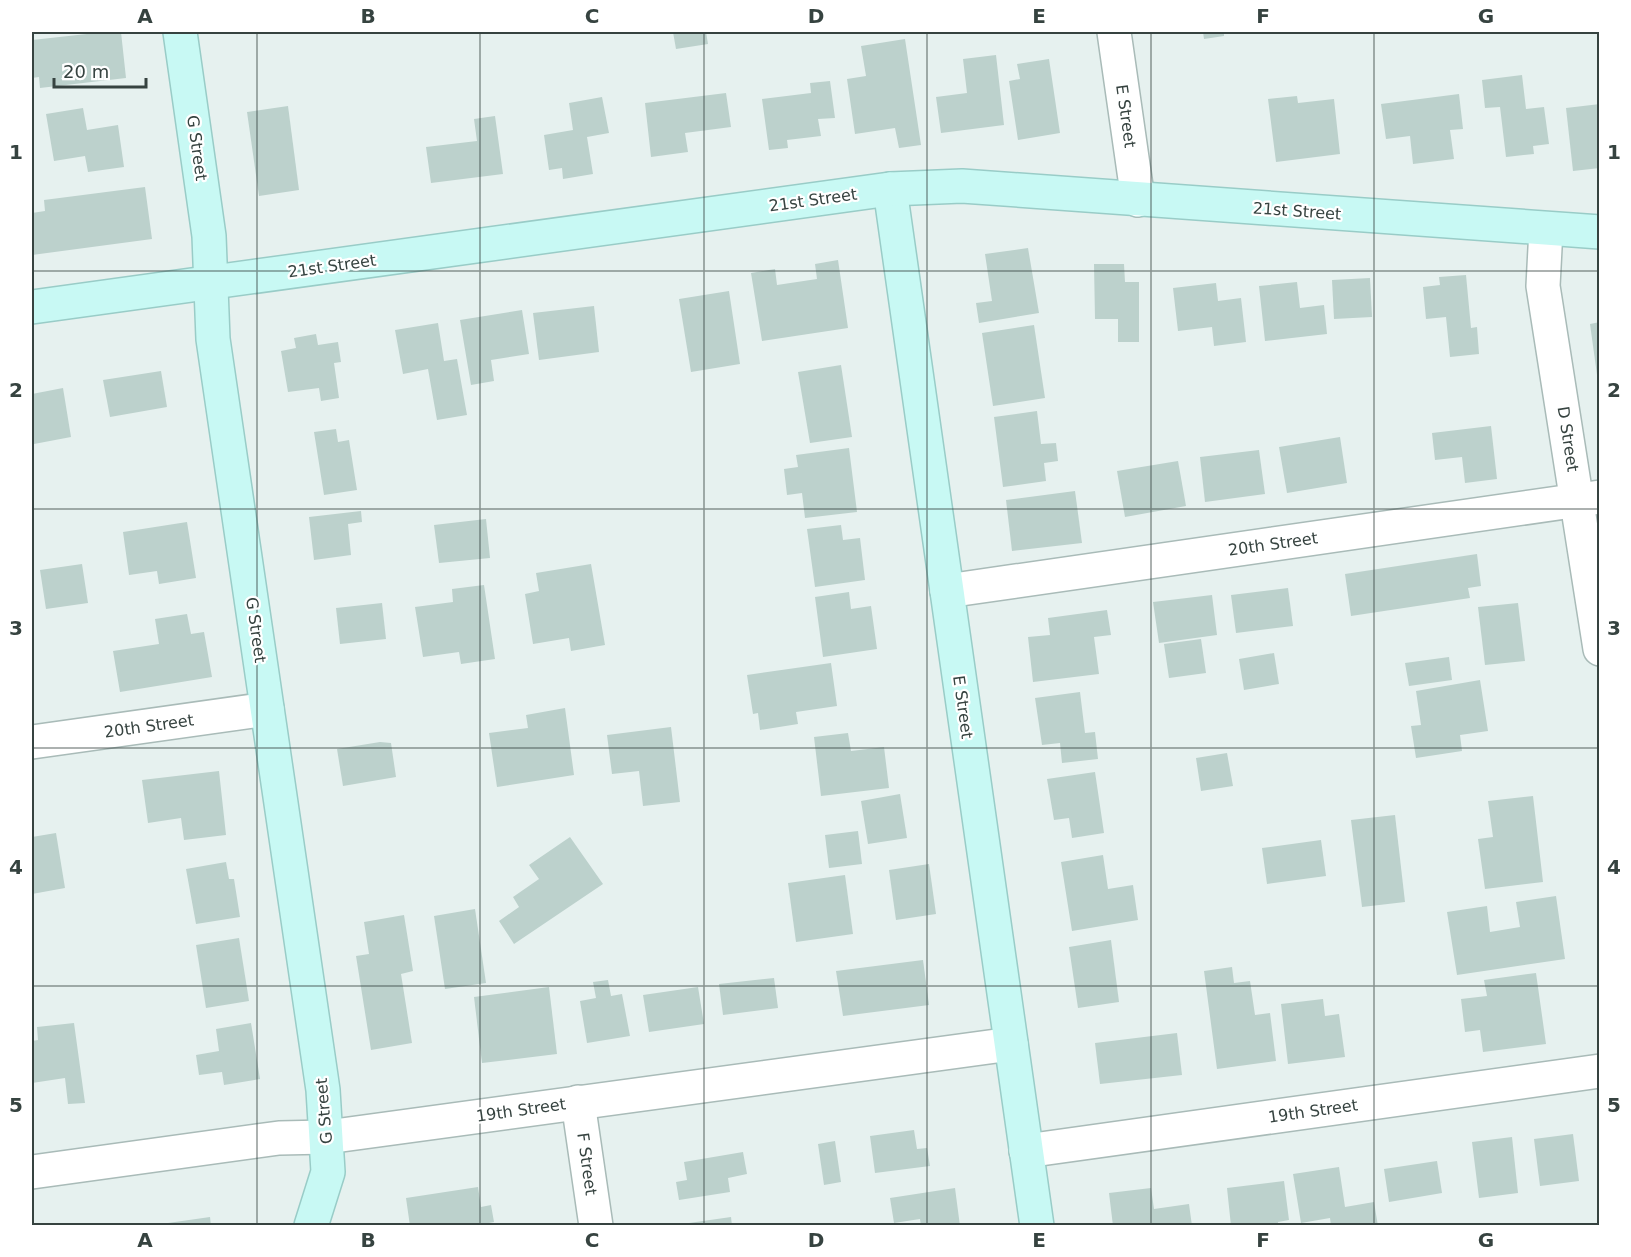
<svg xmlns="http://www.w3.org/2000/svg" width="1631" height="1257" viewBox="0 0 1631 1257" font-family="'DejaVu Sans',sans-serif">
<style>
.building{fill:#bcd1cc}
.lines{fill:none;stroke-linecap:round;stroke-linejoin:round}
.street-casing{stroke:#a9bbb8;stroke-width:36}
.secondary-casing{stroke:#99ccc7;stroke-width:36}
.street{stroke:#fff;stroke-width:33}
.secondary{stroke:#c8f9f4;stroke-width:33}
.grid{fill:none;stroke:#364340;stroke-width:1.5;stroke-opacity:0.55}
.labels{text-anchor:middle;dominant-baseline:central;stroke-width:4.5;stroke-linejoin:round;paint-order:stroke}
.street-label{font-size:16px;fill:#364340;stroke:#fff}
.neatline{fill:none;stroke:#364340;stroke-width:2}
.grid-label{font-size:20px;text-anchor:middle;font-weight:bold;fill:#364340}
</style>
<rect width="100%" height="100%" fill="#e6f1ef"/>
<g class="building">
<path d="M105,32H121L126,78L40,88L39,77L32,78V40Z"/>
<path d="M673,32H706L708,44L676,49Z"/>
<path d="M1203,32H1224V36L1204,39Z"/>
<path d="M905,39L921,145L899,148L895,128L855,134L847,79L866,76L861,46Z"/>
<path d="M996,55L1004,125L941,133L936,97L967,93L963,59Z"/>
<path d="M1049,59L1060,133L1018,140L1009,81L1020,79L1017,64Z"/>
<path d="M1522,75L1526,109L1544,107L1549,144L1533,146L1534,154L1506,157L1500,107L1485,108L1482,80Z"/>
<path d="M830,81L835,118L818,119L821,136L787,140L788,148L769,150L762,99L811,93L810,83Z"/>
<path d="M726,93L731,127L685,133L688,152L651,157L645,103Z"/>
<path d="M1459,94L1463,129L1450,130L1454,159L1413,164L1410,136L1386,139L1381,104Z"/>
<path d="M1297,96L1298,103L1334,99L1340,154L1276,162L1268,99Z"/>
<path d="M602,97L609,133L587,137L593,174L563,179L562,168L549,170L544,135L573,130L569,103Z"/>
<path d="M1600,104V168L1573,171L1566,108Z"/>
<path d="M288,106L299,190L259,196L247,112Z"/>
<path d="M83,108L87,130L118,125L124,167L88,172L85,156L54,161L46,114Z"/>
<path d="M495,116L503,174L431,183L426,147L477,141L474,119Z"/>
<path d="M145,187L152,239L32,255V213L45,211L44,200Z"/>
<path d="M1028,248L1039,313L979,323L976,303L992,301L985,254Z"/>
<path d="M838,260L848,328L762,341L751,273L775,269L777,285L817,279L815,264Z"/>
<path d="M1094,264H1124L1125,282H1139V342H1118V319H1095Z"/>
<path d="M1466,275L1471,328L1477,327L1479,354L1450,357L1446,317L1426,319L1423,287L1440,285L1439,277Z"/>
<path d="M1370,278L1372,317L1334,319L1332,280Z"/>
<path d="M1297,282L1300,308L1324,305L1327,334L1265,341L1259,286Z"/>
<path d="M1216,283L1218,301L1241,298L1246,342L1214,346L1212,327L1178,331L1173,288Z"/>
<path d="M729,291L740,364L691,372L679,299Z"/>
<path d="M594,306L599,352L539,360L533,313Z"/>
<path d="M522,310L529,354L491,360L494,381L471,385L460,320Z"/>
<path d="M1600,322V382H1598L1590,324Z"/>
<path d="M438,323L444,361L457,359L467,415L437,420L428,369L403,374L395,330Z"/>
<path d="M1034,325L1045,398L993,406L982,333Z"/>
<path d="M316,334L318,345L338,342L341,362L334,363L339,398L321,401L319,388L288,392L281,351L296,348L294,338Z"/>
<path d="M841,365L852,437L810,443L798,372Z"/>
<path d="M161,371L167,407L110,417L103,380Z"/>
<path d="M63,388L71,437L34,444L32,394Z"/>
<path d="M1037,411L1041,444L1056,443L1058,461L1044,463L1046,481L1003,487L994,417Z"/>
<path d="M1491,426L1497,479L1465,483L1462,457L1435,460L1432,433Z"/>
<path d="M336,429L338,442L349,440L357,490L324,495L314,432Z"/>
<path d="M1340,437L1347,483L1287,493L1279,447Z"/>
<path d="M849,448L857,512L805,518L802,493L787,495L784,469L798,467L796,455Z"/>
<path d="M1259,450L1265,494L1205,502L1200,457Z"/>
<path d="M1178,461L1186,506L1125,517L1117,471Z"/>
<path d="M1075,491L1082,543L1012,551L1006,500Z"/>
<path d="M361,511L362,522L348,524L351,555L314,560L309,517Z"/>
<path d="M486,519L490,558L439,563L434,525Z"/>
<path d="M187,522L196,578L159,584L157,571L129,575L123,532Z"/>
<path d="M841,525L843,540L860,538L865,580L815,587L807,529Z"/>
<path d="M1477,554L1481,586L1468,588L1470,598L1351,616L1345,574Z"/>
<path d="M82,564L88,603L46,609L40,570Z"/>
<path d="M591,564L605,645L571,651L569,638L533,644L525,594L539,591L536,573Z"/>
<path d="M484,585L495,659L461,664L459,652L423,657L415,607L453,602L452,589Z"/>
<path d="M1288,588L1293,626L1236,633L1231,595Z"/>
<path d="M849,592L851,609L871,606L877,649L823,657L815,597Z"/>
<path d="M1212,595L1217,635L1159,643L1153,602Z"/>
<path d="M382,603L386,639L340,644L336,608Z"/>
<path d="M1518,603L1525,661L1485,665L1478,607Z"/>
<path d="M1107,610L1111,635L1094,637L1099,674L1033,682L1028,637L1050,635L1048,618Z"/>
<path d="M187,614L191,634L204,632L212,677L120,692L113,651L159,644L155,619Z"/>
<path d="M1201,639L1206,673L1169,678L1164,644Z"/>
<path d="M1274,653L1279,684L1244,690L1239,659Z"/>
<path d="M1449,657L1452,680L1409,686L1405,663Z"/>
<path d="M831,663L837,706L796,712L798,724L760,730L758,713L753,714L747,675Z"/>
<path d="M1480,680L1488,731L1460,735L1462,751L1416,758L1411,726L1421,725L1416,691Z"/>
<path d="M1080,692L1085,733L1095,732L1098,759L1062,763L1060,743L1042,745L1035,698Z"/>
<path d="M565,708L574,775L497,787L489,733L528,728L526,715Z"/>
<path d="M671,727L680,802L643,806L639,771L612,774L607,735Z"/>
<path d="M848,733L851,751L884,747L889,788L821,796L814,737Z"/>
<path d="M380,742L391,743L396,777L343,786L337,749Z"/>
<path d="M1227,753L1233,786L1201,791L1196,758Z"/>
<path d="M219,771L226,835L184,840L181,818L148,823L142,780Z"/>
<path d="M1095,772L1104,833L1072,838L1069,818L1054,820L1047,779Z"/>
<path d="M900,794L907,838L868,844L861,801Z"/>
<path d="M1533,796L1543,882L1485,889L1478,839L1493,837L1488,801Z"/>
<path d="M1395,815L1405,902L1362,907L1351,820Z"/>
<path d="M858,831L862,864L829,868L825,835Z"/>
<path d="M56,833L65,888L32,894V837Z"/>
<path d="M570,837L603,884L514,944L499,921L519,907L513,897L539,879L529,865Z"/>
<path d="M1321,840L1326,876L1267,884L1262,848Z"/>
<path d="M1103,855L1108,889L1133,885L1138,920L1072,931L1061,862Z"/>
<path d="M226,862L229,879H234L240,917L196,924L186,869Z"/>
<path d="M929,864L936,914L896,920L889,870Z"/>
<path d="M845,875L853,934L796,942L788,883Z"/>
<path d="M1556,896L1565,959L1457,975L1447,912L1487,906L1490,932L1520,927L1516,902Z"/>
<path d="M475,909L486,983L445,989L434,916Z"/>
<path d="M404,915L413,971L401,974L412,1043L371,1050L356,956L369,954L364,922Z"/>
<path d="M239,938L249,1001L206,1008L196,945Z"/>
<path d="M1111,940L1119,1002L1078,1008L1069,947Z"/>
<path d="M923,960L929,1005L843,1016L836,971Z"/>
<path d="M1232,967L1234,983L1250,981L1255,1015L1270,1013L1276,1061L1217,1069L1204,971Z"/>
<path d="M1536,973L1546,1044L1483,1052L1480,1030L1465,1032L1461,999L1487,996L1484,980Z"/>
<path d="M774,978L778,1008L723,1015L719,984Z"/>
<path d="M608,980L611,996L622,994L630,1036L587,1043L580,1001L596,998L593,982Z"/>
<path d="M549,987L557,1054L482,1063L474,997Z"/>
<path d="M698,987L704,1024L649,1032L643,995Z"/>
<path d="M1323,999L1325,1016L1339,1014L1345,1057L1288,1064L1281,1004Z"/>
<path d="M74,1023L85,1103L68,1104L65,1078L32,1083V1041L38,1040L37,1027Z"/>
<path d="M251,1023L260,1079L224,1085L222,1072L199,1075L196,1055L219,1051L216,1029Z"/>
<path d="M1177,1033L1182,1075L1100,1084L1095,1043Z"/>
<path d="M914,1130L917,1149L927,1148L930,1166L875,1173L870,1136Z"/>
<path d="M1573,1134L1579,1181L1540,1186L1534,1139Z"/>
<path d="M1512,1137L1518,1193L1479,1198L1472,1142Z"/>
<path d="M835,1141L841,1182L824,1185L818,1144Z"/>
<path d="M743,1152L747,1174L728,1178L730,1192L679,1200L676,1182L687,1180L684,1162Z"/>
<path d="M1437,1161L1442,1193L1389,1202L1384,1169Z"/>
<path d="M1339,1167L1345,1207L1374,1202L1378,1226H1331L1330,1218L1301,1223L1293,1174Z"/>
<path d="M1284,1181L1289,1220L1278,1222V1226H1231L1227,1188Z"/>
<path d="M478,1187L481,1207L491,1205L494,1222L474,1226H410L406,1198Z"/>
<path d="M955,1188L960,1226H921L920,1219L894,1223L890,1198Z"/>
<path d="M1151,1188L1154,1209L1189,1204L1192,1226H1113L1109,1193Z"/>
<path d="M210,1217L211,1226H161V1224Z"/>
<path d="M731,1217L732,1226H682V1224Z"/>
</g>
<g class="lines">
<g class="street-casing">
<g id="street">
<path d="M1114,32L1138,200"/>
<path d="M1546,229L1543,286L1600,649"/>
<path d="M947,591L1600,497"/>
<path d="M32,742L267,709"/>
<path d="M578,1102L596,1226"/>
<path d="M1026,1151L1600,1071"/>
<path d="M32,1172L279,1138L327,1137L1011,1044"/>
</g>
</g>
<g class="secondary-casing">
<g id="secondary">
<path d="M180,32L209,236L213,339L323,1090L328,1172L311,1226"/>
<path d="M890,189L1037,1226"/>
<path d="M32,307L890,189L962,186L1600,232"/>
</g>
</g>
<use href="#street" class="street"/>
<use href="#secondary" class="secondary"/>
</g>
<path class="grid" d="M257,32V1226M480,32V1226M704,32V1226M927,32V1226M1151,32V1226M1374,32V1226M32,271H1600M32,509H1600M32,748H1600M32,986H1600"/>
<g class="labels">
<g class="street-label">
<text transform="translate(1126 116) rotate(82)">E Street</text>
<text transform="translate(197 148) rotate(82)">G Street</text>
<text transform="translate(813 200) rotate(-8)">21st Street</text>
<text transform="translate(1297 211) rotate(4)">21st Street</text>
<text transform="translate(332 266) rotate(-8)">21st Street</text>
<text transform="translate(1568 439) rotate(81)">D Street</text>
<text transform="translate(1273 544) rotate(-8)">20th Street</text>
<text transform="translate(256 630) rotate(82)">G Street</text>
<text transform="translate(963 707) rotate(82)">E Street</text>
<text transform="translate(149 726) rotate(-8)">20th Street</text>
<text transform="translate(521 1110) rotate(-8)">19th Street</text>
<text transform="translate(324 1111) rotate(-95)">G Street</text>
<text transform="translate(1313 1111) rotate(-8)">19th Street</text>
<text transform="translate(587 1164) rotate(82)">F Street</text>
</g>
</g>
<rect width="1631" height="1257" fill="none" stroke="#ffffff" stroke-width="66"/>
<path d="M54 78v9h92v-9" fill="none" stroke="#364340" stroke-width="3"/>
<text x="63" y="78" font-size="18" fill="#364340" stroke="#ffffff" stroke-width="4.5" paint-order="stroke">20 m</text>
<rect x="33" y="33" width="1565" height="1191" class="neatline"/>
<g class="grid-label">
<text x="145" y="23">A</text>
<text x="368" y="23">B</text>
<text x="592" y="23">C</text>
<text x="816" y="23">D</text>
<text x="1039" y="23">E</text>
<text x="1263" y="23">F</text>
<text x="1486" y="23">G</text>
<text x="16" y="159">1</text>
<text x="1614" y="159">1</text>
<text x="16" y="397">2</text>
<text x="1614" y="397">2</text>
<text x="16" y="635">3</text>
<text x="1614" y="635">3</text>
<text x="16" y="874">4</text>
<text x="1614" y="874">4</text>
<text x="16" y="1112">5</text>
<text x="1614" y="1112">5</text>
<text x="145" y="1247">A</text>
<text x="368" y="1247">B</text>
<text x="592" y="1247">C</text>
<text x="816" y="1247">D</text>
<text x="1039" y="1247">E</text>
<text x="1263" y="1247">F</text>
<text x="1486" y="1247">G</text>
</g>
</svg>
